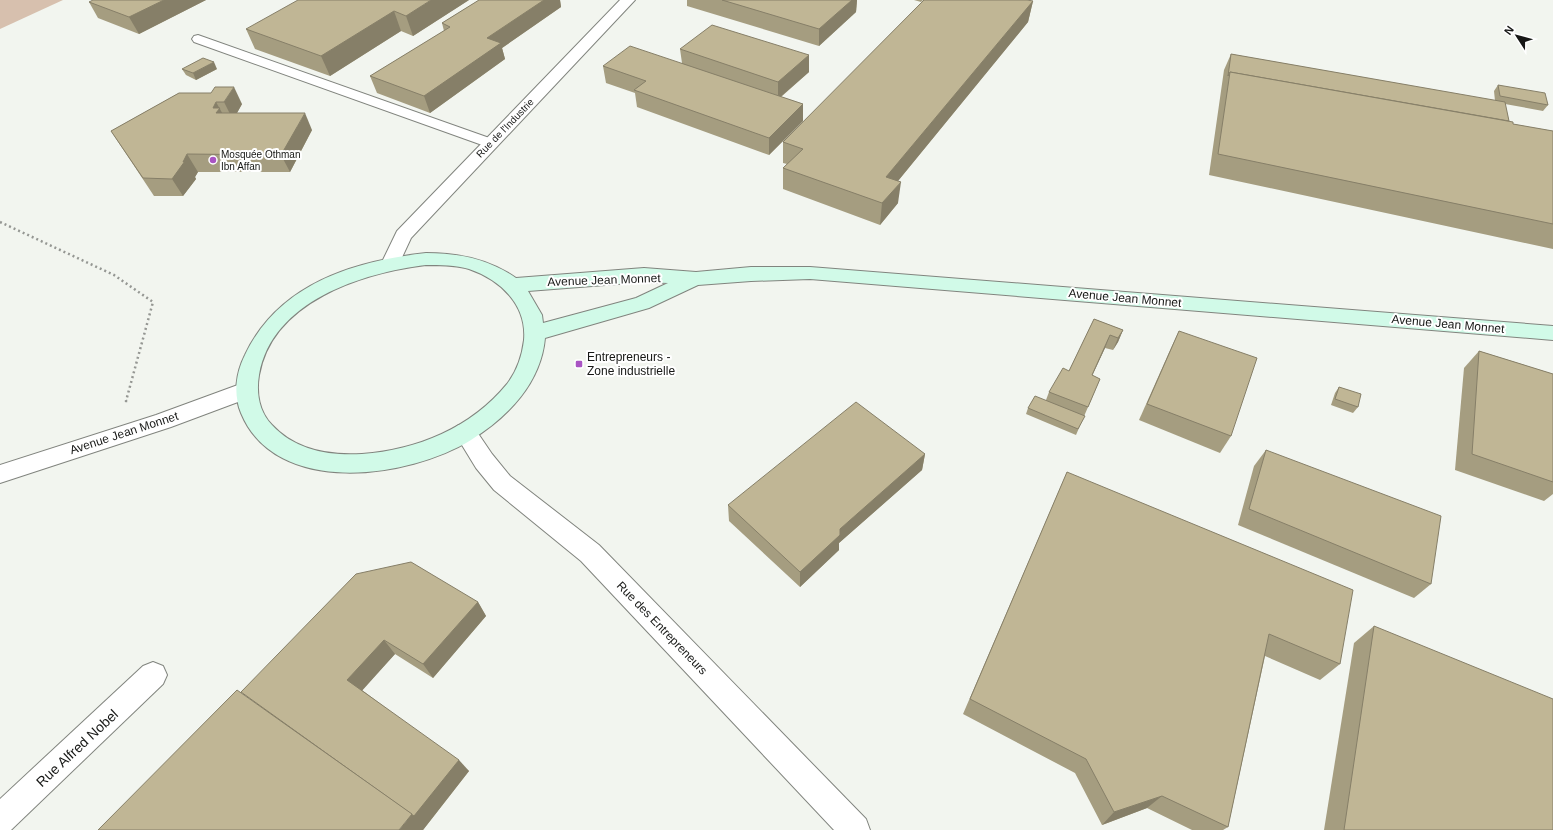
<svg xmlns="http://www.w3.org/2000/svg" width="1553" height="830" viewBox="0 0 1553 830" font-family="Arial,sans-serif">
<style>
.green{fill:#d7c0ae}
.lines{fill:none;stroke-linecap:round;stroke-linejoin:round}
.lane-casing{stroke:#81847e;stroke-width:2}
.street-casing{stroke:#81847e;stroke-width:2}
.secondary-casing{stroke:#81847e;stroke-width:2}
.path{stroke:#959793;stroke-width:2.5;stroke-dasharray:2 3;stroke-linecap:butt}
.lane{fill:#fff;fill-rule:evenodd}
.street{fill:#fff;fill-rule:evenodd}
.secondary{fill:#d1fae8;fill-rule:evenodd}
.wall{fill:#a59d80}
.shaded-wall{fill:#867f68}
.building{fill:#c0b695;stroke:#867f68}
.poi-dot{fill:#a954c3;stroke:#fff;stroke-width:1.5}
.labels{text-anchor:middle;dominant-baseline:central;stroke-width:4;stroke-linejoin:round;paint-order:stroke}
.far-street-label{font-size:10px;fill:#161715;stroke:#fff}
.far-poi-label{font-size:10px;fill:#161715;stroke:#fff;text-anchor:start}
.street-label{font-size:12px;fill:#161715;stroke:#fff}
.poi-label{font-size:12px;fill:#161715;stroke:#fff;text-anchor:start}
.near-street-label{font-size:14px;fill:#161715;stroke:#fff}
</style>
<rect width="100%" height="100%" fill="#f2f5ef"/>
<path class="green" d="M0,0H63L0,29Z"/>
<g class="lines">
<g class="lane-casing">
<path id="lane" d="M198,35L495,140L497,143L495,146H485L194,42L192,39L194,36Z"/>
</g>
<g class="street-casing">
<g id="street">
<path d="M620,0H635L411,238L398,266L391,268L384,266L382,262L397,231Z"/>
<path d="M246,382L254,384L257,390L254,396L171,427L0,483V465L156,415Z"/>
<path d="M465,423L473,426L492,454L510,476L599,545L866,819L870,830H834L581,561L494,490L476,468L454,432L457,426Z"/>
<path d="M153,662L163,666L167,675L163,684L11,830H0V799L143,666Z"/>
</g>
</g>
<g class="secondary-casing">
<path id="secondary" d="M426,253C459,253 489,259 516,278L644,268L696,272L751,267H810L1553,326V340L810,279L751,281L698,285L649,308L545,338C541,383 508,417 471,440C409,478 276,498 241,413C233,394 236,373 245,355C278,284 354,261 426,253ZM426,265C440,265 456,265 469,269C501,280 527,305 524,340C522,356 517,371 507,384C471,428 417,450 362,454C329,456 295,450 272,425C259,412 256,393 259,375C272,301 362,273 426,265ZM644,282L668,283L636,298L543,323L542,315L528,291Z"/>
</g>
<path class="path" d="M0,222L114,275L153,302L126,401H128"/>
<use href="#lane" class="lane"/>
<use href="#street" class="street"/>
<use href="#secondary" class="secondary"/>
</g>
<g class="wall">
<path d="M206,0L139,34L98,18L89,2Z"/>
<path d="M469,0L413,36L401,31L330,76L255,49L246,29Z"/>
<path d="M479,0H560L561,7L502,48L505,59L430,113L377,93L370,76L444,31L442,23Z"/>
<path d="M687,0H857L856,12L819,46L687,6Z"/>
<path d="M914,0H923L921,2Z"/>
<path d="M1033,1L1028,22L898,181V203L880,225L783,189V168L787,164L783,163V142Z"/>
<path d="M680,49L809,55V72L781,97L803,104V121L769,155L637,107L635,93L606,83L603,66L682,63Z"/>
<path d="M1231,54L1495,101L1494,91L1498,85L1548,105L1543,111L1505,104L1509,121L1513,124L1553,131V249L1209,175L1224,70Z"/>
<path d="M182,69H217L196,80L186,75Z"/>
<path d="M179,93L242,104L237,113L312,130L290,172H198L195,177L196,179L183,196H154L111,131Z"/>
<path d="M1094,319L1123,330L1118,342L1113,350L1105,348L1092,375L1100,379L1076,435L1026,414L1028,408L1046,400L1049,392L1069,371Z"/>
<path d="M1179,331L1231,436L1220,453L1139,420L1171,348Z"/>
<path d="M1479,351L1553,374V494L1544,501L1455,470L1464,368Z"/>
<path d="M1339,387L1358,407L1353,413L1331,405L1335,393Z"/>
<path d="M1266,450L1431,584L1414,598L1238,525L1254,466Z"/>
<path d="M925,454L922,470L839,543V550L800,587L729,521L728,505Z"/>
<path d="M1067,472L1340,664L1320,680L1265,656L1228,827L1223,830H1192L1147,808L1102,825L1075,773L963,714Z"/>
<path d="M478,602L486,616L433,678L395,654L362,690L469,771L423,830L241,692Z"/>
<path d="M1374,626L1553,830H1324L1354,643Z"/>
</g>
<g class="shaded-wall">
<path d="M164,0H206L139,34L129,17Z"/>
<path d="M431,0H469L413,36L406,16Z"/>
<path d="M544,0H560L561,7L502,48L505,59L430,113L424,96L487,38Z"/>
<path d="M852,0H857L856,12L819,46V29Z"/>
<path d="M1033,1L1028,22L884,198L886,177Z"/>
<path d="M394,11L401,31L330,76L321,56Z"/>
<path d="M809,55V72L778,99V82Z"/>
<path d="M214,62L217,69L196,80L193,73Z"/>
<path d="M234,87L242,104L233,120L224,102Z"/>
<path d="M216,102L229,125L225,130L213,108Z"/>
<path d="M803,104V121L769,155V138Z"/>
<path d="M305,113L312,130L290,172L281,155Z"/>
<path d="M187,154L198,172L195,177L196,179L183,196L172,179Z"/>
<path d="M901,182L898,203L880,225L882,203Z"/>
<path d="M1123,330L1118,342L1113,350L1118,338Z"/>
<path d="M1110,335L1105,348L1087,387L1092,375Z"/>
<path d="M925,454L922,470L839,543V550L800,587V572L840,529Z"/>
<path d="M478,602L486,616L433,678L423,664Z"/>
<path d="M384,640L395,654L360,693L347,680Z"/>
<path d="M459,760L469,771L423,830H399L412,814Z"/>
<path d="M1162,796L1147,808L1102,825L1114,812Z"/>
</g>
<g class="building">
<path d="M93,0H164L129,17L89,2Z"/>
<path d="M298,0H431L406,16L394,11L321,56L246,29Z"/>
<path d="M479,0H544L487,38L501,43L424,96L370,76L450,27L442,23Z"/>
<path d="M722,0H852L819,29Z"/>
<path d="M924,0H1027L1033,1L886,177L901,182L882,203L783,168L803,149L783,142Z"/>
<path d="M712,25L809,55L778,82L680,49Z"/>
<path d="M630,46L803,104L769,138L634,90L646,81L603,66Z"/>
<path d="M1231,54L1505,102L1509,121L1230,72L1228,76Z"/>
<path d="M203,58L214,62L193,73L182,69Z"/>
<path d="M1230,72L1513,122V124L1553,131V224L1218,154Z"/>
<path d="M1498,85L1545,93L1548,105L1500,96Z"/>
<path d="M215,87H234L224,102H216L213,108H220L216,113H305L281,155L187,154L183,162L185,161L172,179L143,178L111,131L179,93H211Z"/>
<path d="M1094,319L1123,330L1118,338L1110,335L1092,375L1100,379L1088,407L1049,392L1063,368L1069,371Z"/>
<path d="M1179,331L1257,358L1231,436L1147,404Z"/>
<path d="M1479,351L1553,374V482L1472,454Z"/>
<path d="M1339,387L1361,394L1358,407L1335,399Z"/>
<path d="M1035,396L1085,416L1078,429L1028,408Z"/>
<path d="M856,402L925,454L840,529V535L800,572L728,505Z"/>
<path d="M1266,450L1441,516L1431,584L1249,509Z"/>
<path d="M1067,472L1353,590L1340,664L1269,634L1228,827L1162,796L1114,812L1086,759L970,699Z"/>
<path d="M411,562L478,602L423,664L384,640L347,680L459,760L414,816L241,692L356,574Z"/>
<path d="M1374,626L1553,699V830H1344Z"/>
<path d="M237,690L412,814L399,830H98Z"/>
</g>
<g class="poi-dot">
<circle cx="213" cy="160" r="4"/>
<rect x="575" y="360" width="8" height="8" rx="2"/>
</g>
<g class="labels">
<g class="far-street-label">
<text transform="translate(505 128) rotate(-46)">Rue de l'Industrie</text>
</g>
<g class="far-poi-label">
<text x="221" y="154">Mosquée Othman<tspan x="221" dy="12">Ibn Affan</tspan></text>
</g>
<g class="street-label">
<text transform="translate(604 280) rotate(-2)">Avenue Jean Monnet</text>
<text transform="translate(1125 298) rotate(5)">Avenue Jean Monnet</text>
<text transform="translate(1448 324) rotate(5)">Avenue Jean Monnet</text>
<text transform="translate(124 433) rotate(-18)">Avenue Jean Monnet</text>
<text transform="translate(662 628) rotate(46)">Rue des Entrepreneurs</text>
</g>
<g class="poi-label">
<text x="587" y="357">Entrepreneurs -<tspan x="587" dy="14">Zone industrielle</tspan></text>
</g>
<g class="near-street-label">
<text transform="translate(77 748) rotate(-43)">Rue Alfred Nobel</text>
</g>
</g>
<g transform="translate(1517 36) rotate(306)" stroke="#ffffff" stroke-width="3" paint-order="stroke">
<path d="M0-3L7 15L0 10L-7 15Z" fill="#161715"/>
<text y="-6" font-size="11" font-weight="bold" text-anchor="middle" fill="#161715">N</text>
</g>
</svg>
